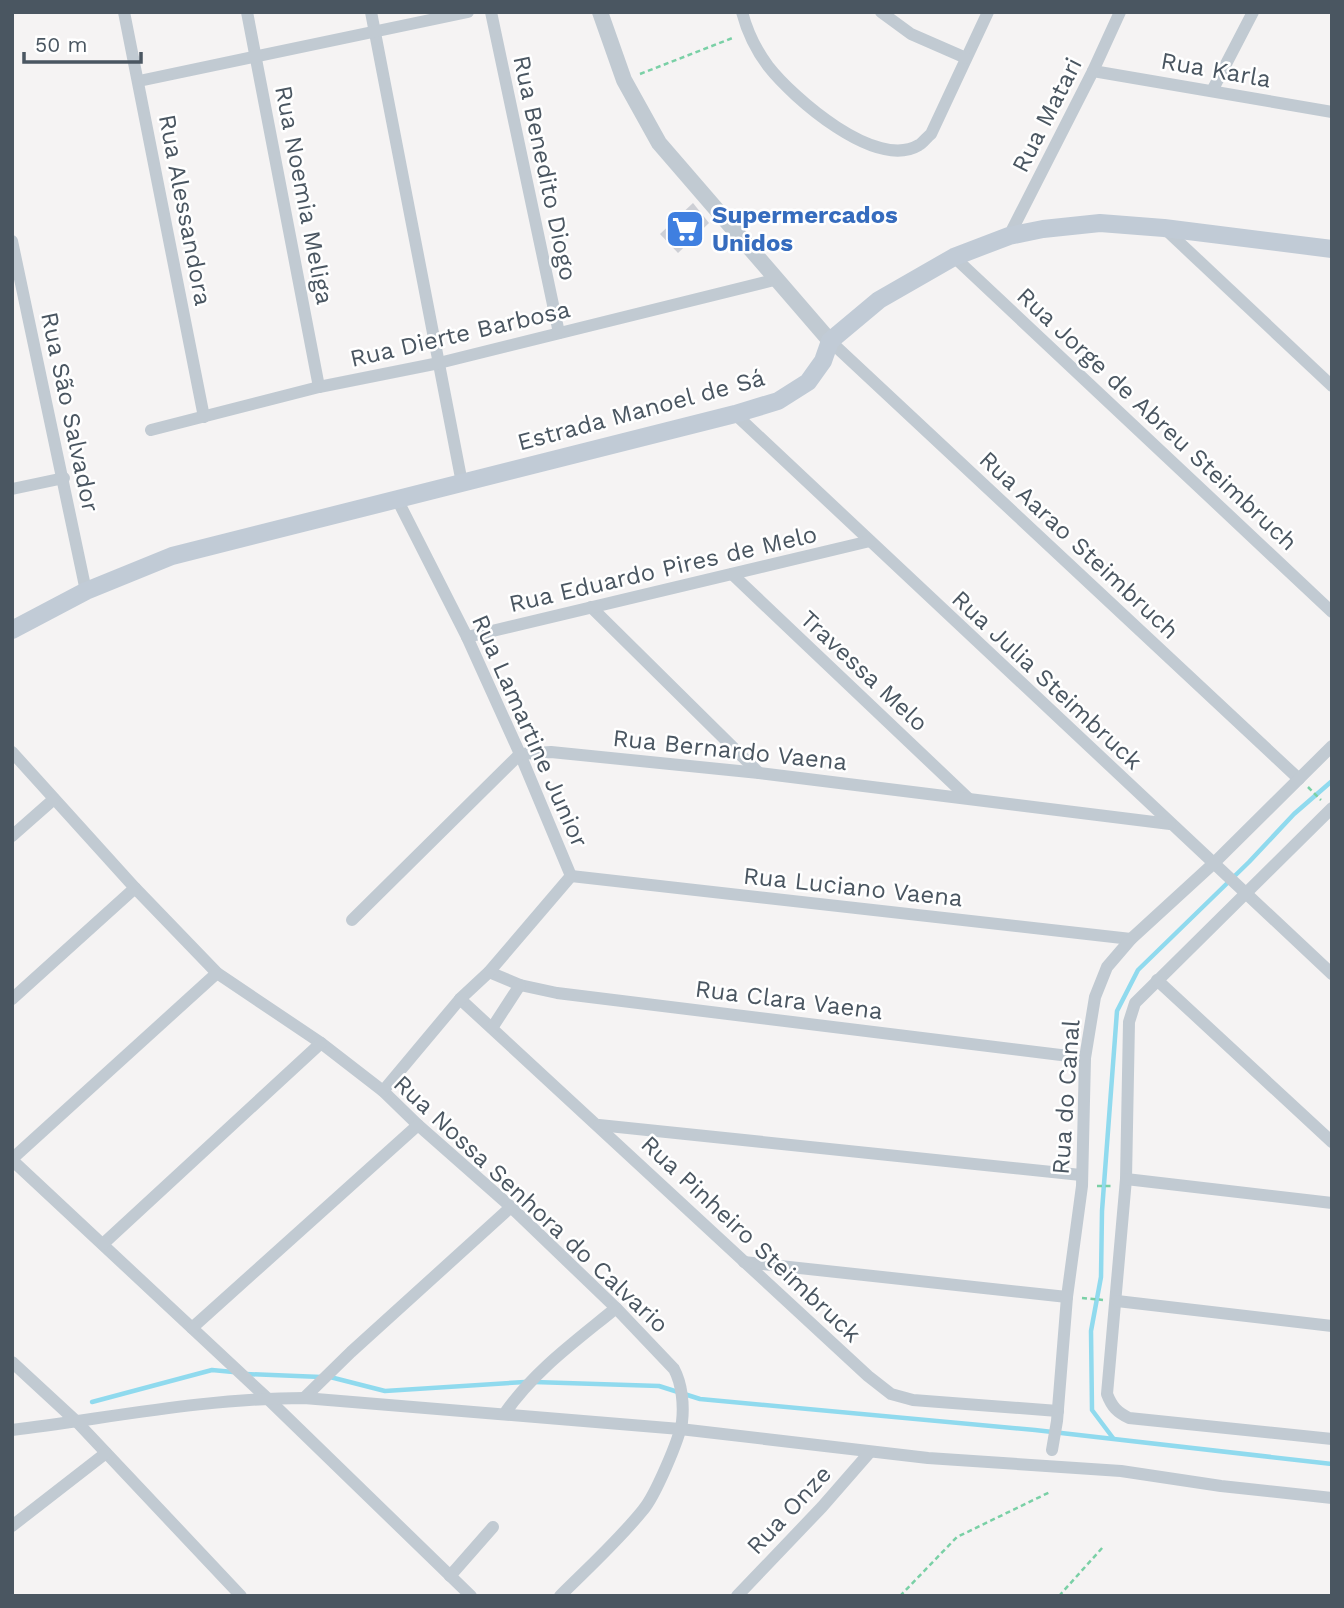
<svg xmlns="http://www.w3.org/2000/svg" width="1344" height="1608" viewBox="0 0 1344 1608" font-family="'Work Sans',sans-serif">
<style>
.lines{fill:none;stroke-linecap:round;stroke-linejoin:round}
.stream{stroke:#90daee;stroke-width:4.5}
.building{fill:#cdcfd5}
.path{stroke:#7ad0a6;stroke-width:2.5;stroke-dasharray:5 3.5;stroke-linecap:butt}
.minor{stroke:#c1cad2;stroke-width:12}
.tertiary{stroke:#c1cad2;stroke-width:16}
.secondary{stroke:#c1cbd6;stroke-width:18}
.labels{text-anchor:middle;dominant-baseline:central;stroke-width:5;stroke-linejoin:round;paint-order:stroke}
.street-label{font-size:24px;fill:#4a5661;stroke:#fff}
.shop-label{font-size:24px;font-weight:bold;fill:#366cbe;stroke:#fff;text-anchor:start}
</style>
<rect width="100%" height="100%" fill="#f5f3f3"/>
<g class="lines">
<g class="stream">
<path d="M246,1374L321,1377"/>
<path d="M330,1377L385,1391L525,1382"/>
<path d="M534,1382L659,1386L700,1399L1035,1430L1332,1464"/>
<path d="M92,1402L212,1370L233,1372"/>
<path d="M1113,1438L1092,1410L1091,1331L1101,1277L1102,1211L1117,1011L1138,970L1249,862L1294,814L1332,781"/>
</g>
</g>
<path class="building" d="M693,203L709,223L678,253L660,234Z"/>
<g class="lines">
<g class="path">
<path d="M640,74L735,37"/>
<path d="M1308,787L1321,800"/>
<path d="M1097,1186H1112"/>
<path d="M1082,1298L1103,1300"/>
<path d="M900,1596L957,1537L1050,1492"/>
<path d="M1059,1596L1103,1547"/>
</g>
<g class="minor">
<path d="M124,12L204,417"/>
<path d="M247,12L319,387"/>
<path d="M371,12L462,483"/>
<path d="M491,12L559,333"/>
<path d="M742,12C747,31 756,50 768,66C793,98 876,171 919,145C923,143 927,137 931,134L988,12"/>
<path d="M881,12L911,34L966,58"/>
<path d="M1093,71L1332,112"/>
<path d="M139,81L468,12"/>
<path d="M1212,91L1253,12"/>
<path d="M1164,228L1332,386"/>
<path d="M1009,236L1093,71L1120,12"/>
<path d="M12,241L86,591"/>
<path d="M954,257L1332,612"/>
<path d="M830,341L1299,779"/>
<path d="M735,414L1332,974"/>
<path d="M151,430L319,387L439,363L778,279"/>
<path d="M12,489L64,478"/>
<path d="M397,499L467,637L520,754L571,876"/>
<path d="M732,574L968,798"/>
<path d="M591,607L759,773"/>
<path d="M467,637L870,541"/>
<path d="M12,752L135,888L217,973L321,1043L383,1091L418,1125L511,1207L616,1308L674,1369C682,1384 684,1405 682,1422C679,1440 655,1496 643,1510C618,1541 588,1568 560,1596"/>
<path d="M1332,808L1135,1003L1129,1022L1126,1179L1107,1394C1112,1407 1117,1412 1129,1418L1332,1439"/>
<path d="M12,836L54,799"/>
<path d="M571,876L1131,939"/>
<path d="M352,920L520,754L551,752L759,773L1170,824"/>
<path d="M489,972L520,985L557,993L1085,1058"/>
<path d="M1157,980L1332,1142"/>
<path d="M12,999L135,888"/>
<path d="M460,999L868,1376L891,1394L913,1400L1058,1411"/>
<path d="M492,1028L520,985"/>
<path d="M383,1091L460,999L489,972L571,876"/>
<path d="M599,1125L1081,1175"/>
<path d="M12,1159L217,973"/>
<path d="M12,1160L267,1398L471,1596"/>
<path d="M1126,1179L1332,1203"/>
<path d="M103,1244L321,1043"/>
<path d="M744,1262L1067,1297"/>
<path d="M1117,1301L1332,1326"/>
<path d="M192,1328L418,1125"/>
<path d="M12,1362L77,1422L241,1596"/>
<path d="M304,1398L351,1352L511,1207"/>
<path d="M505,1413C535,1370 576,1341 616,1308"/>
<path d="M12,1430C109,1418 206,1398 304,1398L680,1429L928,1458L1121,1471L1221,1486L1332,1498"/>
<path d="M1052,1450L1057,1421L1067,1297L1082,1186L1085,1058L1095,997L1107,967L1131,939L1214,863L1332,746"/>
<path d="M12,1526L106,1453"/>
<path d="M450,1576L493,1527"/>
<path d="M737,1596L822,1507L870,1452"/>
</g>
<path class="tertiary" d="M600,12L624,80L659,143L830,341"/>
<path class="secondary" d="M12,630L86,591L172,556L735,414L778,401L808,382L823,361L830,341L879,300L954,257L1009,236L1043,229L1100,223L1164,228L1332,249"/>
</g>
<defs>
<g id="supermarket-square" transform="scale(2.0125)"><rect x="-9" y="-9" width="18" height="18" rx="4" fill="#3f7fe0" stroke="#fff"/><path d="M-6-5.5h2.5l.6 2H6L4.5 2H-2.5L-4.4-4H-6ZM-1.5 3.2a1.3 1.3 0 1 0 .1 0ZM3 3.2a1.3 1.3 0 1 0 .1 0Z" fill="#fff"/></g>
</defs>
<g fill-rule="evenodd">
<use href="#supermarket-square" x="685" y="229"/>
</g>
<g class="labels">
<g class="street-label">
<text transform="translate(1216 70) rotate(10)">Rua Karla</text>
<text transform="translate(1047 115) rotate(-63)">Rua Matari</text>
<text transform="translate(545 168) rotate(78)">Rua Benedito Diogo</text>
<text transform="translate(304 195) rotate(79)">Rua Noemia Meliga</text>
<text transform="translate(185 210) rotate(79)">Rua Alessandora</text>
<text transform="translate(460 334) rotate(-13)">Rua Dierte Barbosa</text>
<text transform="translate(641 410) rotate(-15)">Estrada Manoel de Sá</text>
<text transform="translate(70 412) rotate(78)">Rua São Salvador</text>
<text transform="translate(1157 419) rotate(43)">Rua Jorge de Abreu Steimbruch</text>
<text transform="translate(1079 545) rotate(43)">Rua Aarao Steimbruch</text>
<text transform="translate(663 569) rotate(-13)">Rua Eduardo Pires de Melo</text>
<text transform="translate(864 671) rotate(43)">Travessa Melo</text>
<text transform="translate(1047 680) rotate(43)">Rua Julia Steimbruck</text>
<text transform="translate(530 731) rotate(66)">Rua Lamartine Junior</text>
<text transform="translate(730 750) rotate(6)">Rua Bernardo Vaena</text>
<text transform="translate(853 887) rotate(6)">Rua Luciano Vaena</text>
<text transform="translate(789 1000) rotate(7)">Rua Clara Vaena</text>
<text transform="translate(1066 1097) rotate(-86)">Rua do Canal</text>
<text transform="translate(531 1204) rotate(43)">Rua Nossa Senhora do Calvario</text>
<text transform="translate(751 1239) rotate(43)">Rua Pinheiro Steimbruck</text>
<text transform="translate(789 1510) rotate(-47)">Rua Onze</text>
</g>
<g class="shop-label">
<text x="712" y="215">Supermercados<tspan x="712" dy="28">Unidos</tspan></text>
</g>
</g>
<rect width="1344" height="1608" fill="none" stroke="#4a5661" stroke-width="28"/>
<path d="M24 52v10h117v-10" fill="none" stroke="#4a5661" stroke-width="3.5"/>
<text x="35" y="52" font-size="21" fill="#4a5661" stroke="#ffffff" stroke-width="5" paint-order="stroke">50 m</text>
</svg>
